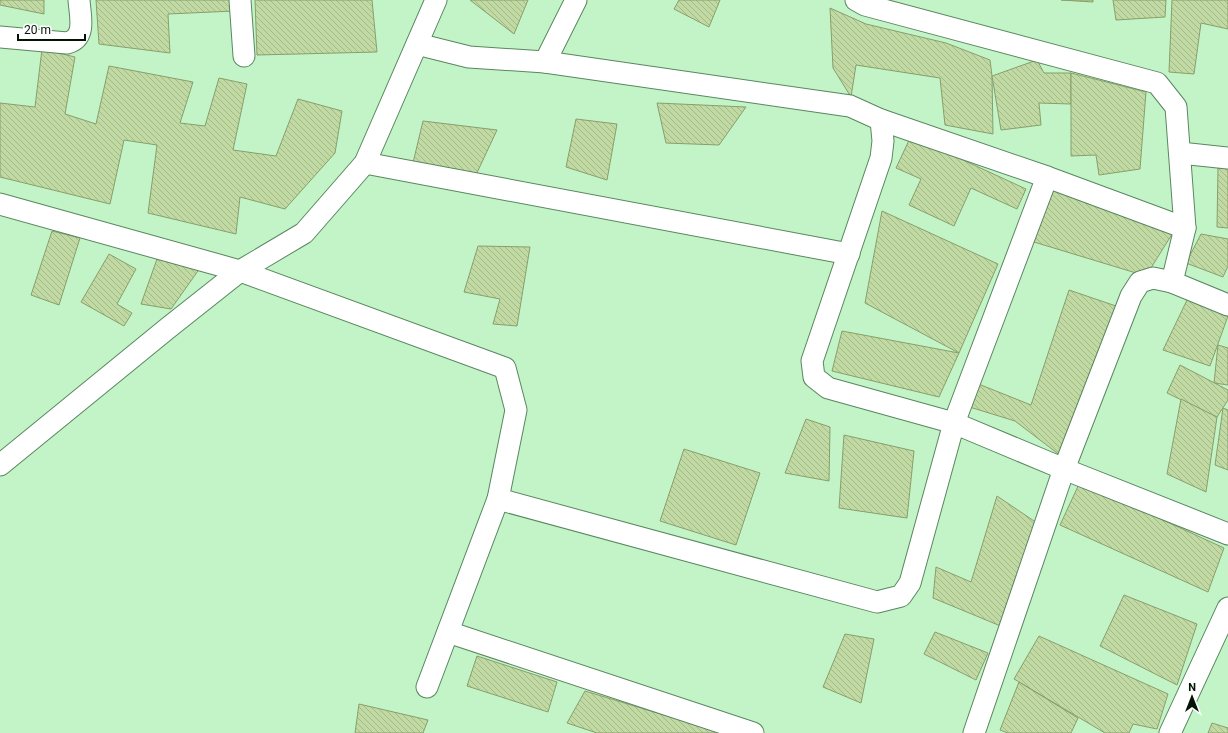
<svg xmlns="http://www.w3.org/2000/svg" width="1228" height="733" viewBox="0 0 1228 733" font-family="Roboto,sans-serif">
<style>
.building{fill:url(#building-back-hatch);stroke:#889f6b}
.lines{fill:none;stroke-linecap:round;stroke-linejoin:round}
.minor-casing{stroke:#59875f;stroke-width:23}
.minor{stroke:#fff;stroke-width:21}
</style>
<defs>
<pattern id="building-back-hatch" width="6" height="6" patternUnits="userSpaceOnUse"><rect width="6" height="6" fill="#c1d9a2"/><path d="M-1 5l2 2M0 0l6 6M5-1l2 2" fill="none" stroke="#a4b98a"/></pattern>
</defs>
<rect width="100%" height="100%" fill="#c2f4c7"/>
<g class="building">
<path d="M0,0H44V14L0,5Z"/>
<path d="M96,0H233L234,11L168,14L170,53L99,44Z"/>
<path d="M255,0H372L377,52L257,55Z"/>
<path d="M470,0H528L514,34Z"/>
<path d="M679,0H720L709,27L674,9Z"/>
<path d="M1061,0H1093V2Z"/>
<path d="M1113,0H1166L1165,17L1116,20Z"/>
<path d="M1172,0H1228V29L1201,23L1194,74L1169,72Z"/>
<path d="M830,8L866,24L946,43L990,60L992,76L993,134L945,125L940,78L856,65L851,97L833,68Z"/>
<path d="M42,49L75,57L65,114L96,124L109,66L193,82L180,123L205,126L219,78L247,84L233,150L276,156L298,99L342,111L335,153L285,209L240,197L236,234L148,213L157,145L124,140L110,204L0,177V103L35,107Z"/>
<path d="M1037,60L1044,73H1071V104L1039,103L1041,125L1001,130L992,76Z"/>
<path d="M1071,73L1146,92L1140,169L1099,175L1096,155L1071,156Z"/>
<path d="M657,103L746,107L719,145L666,143Z"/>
<path d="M576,119L617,124L607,180L566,167Z"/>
<path d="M423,121L497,130L475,177L412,167Z"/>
<path d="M911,136L1026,189L1017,209L971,188L954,226L909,205L921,179L896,168Z"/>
<path d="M1218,168H1228V228L1217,227Z"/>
<path d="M1050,187L1174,231L1146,276L1034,242Z"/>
<path d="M882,211L998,264L959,353L865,303Z"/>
<path d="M52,231L80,238L59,305L31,295Z"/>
<path d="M1201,234L1228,239V266L1223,277L1186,263Z"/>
<path d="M478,246L530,247L517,326L493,324L500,299L464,292Z"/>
<path d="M109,254L136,269L117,304L132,313L124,326L81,302Z"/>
<path d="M157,259L200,268L171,309L141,304Z"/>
<path d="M1069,290L1116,306L1061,456L1015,421L963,405L976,383L1031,405Z"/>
<path d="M1188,298L1228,316L1210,366L1163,350Z"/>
<path d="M842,331L959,353L939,397L832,371Z"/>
<path d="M1218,345L1228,348V385L1214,383Z"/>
<path d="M1180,365L1228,390V400L1217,417L1167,393Z"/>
<path d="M1181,399L1217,417L1206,492L1167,474Z"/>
<path d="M1223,408L1228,410V470L1215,465Z"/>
<path d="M806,419L830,427L829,481L785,473Z"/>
<path d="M844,435L914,451L907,518L839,508Z"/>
<path d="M684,449L760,473L736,545L660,521Z"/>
<path d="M1080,482L1224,548L1208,592L1060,525Z"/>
<path d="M997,496L1040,525L1003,627L933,598L936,567L971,582Z"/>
<path d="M1124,595L1197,624L1177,685L1100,646Z"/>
<path d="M935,632L988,653L976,680L924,654Z"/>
<path d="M845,634L874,639L861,703L823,687Z"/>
<path d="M1039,636L1168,694L1157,729L1133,724L1129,733H1105L1014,679Z"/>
<path d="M477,656L557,682L548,712L467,686Z"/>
<path d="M1019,682L1078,718L1071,733H1008L1000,730Z"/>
<path d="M585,691L723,733H597L567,723Z"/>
<path d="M359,704L428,720L423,733H355Z"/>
<path d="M1212,723L1228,728V733H1208Z"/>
</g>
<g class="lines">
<g class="minor-casing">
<g id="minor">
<path d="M240,0L244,56"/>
<path d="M856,0L865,5L1157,83L1176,107L1185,228L1172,282"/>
<path d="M0,37L67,43C87,38 80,16 79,0"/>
<path d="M417,44L469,57L545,62L850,106L881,120L883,141L881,158L812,361L814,377L828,388L954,423L1064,469L1228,534"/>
<path d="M545,62L576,0"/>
<path d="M881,120L1047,177L1185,228"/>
<path d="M1180,153L1228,158"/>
<path d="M365,163L849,254"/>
<path d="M0,204L240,271L505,368L516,410L498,499L427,687"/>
<path d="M0,465L168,328L240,271L304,233L365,163L436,0"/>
<path d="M498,499L877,602L901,596L910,583L954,423L1047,177"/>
<path d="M448,632L753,733"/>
<path d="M974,733L1064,469L1131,296L1140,282L1153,278L1172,282L1228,305"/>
<path d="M1170,733L1228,608"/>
</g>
</g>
<use href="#minor" class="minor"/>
</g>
<g transform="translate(1192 697)" stroke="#ffffff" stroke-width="3" paint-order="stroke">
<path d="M0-3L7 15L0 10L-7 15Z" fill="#031305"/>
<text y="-6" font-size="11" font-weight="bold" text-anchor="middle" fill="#031305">N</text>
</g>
<path d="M18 34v6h67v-6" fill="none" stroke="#031305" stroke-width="2"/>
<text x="24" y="34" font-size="12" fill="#031305" stroke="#ffffff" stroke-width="3" paint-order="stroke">20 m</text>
</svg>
